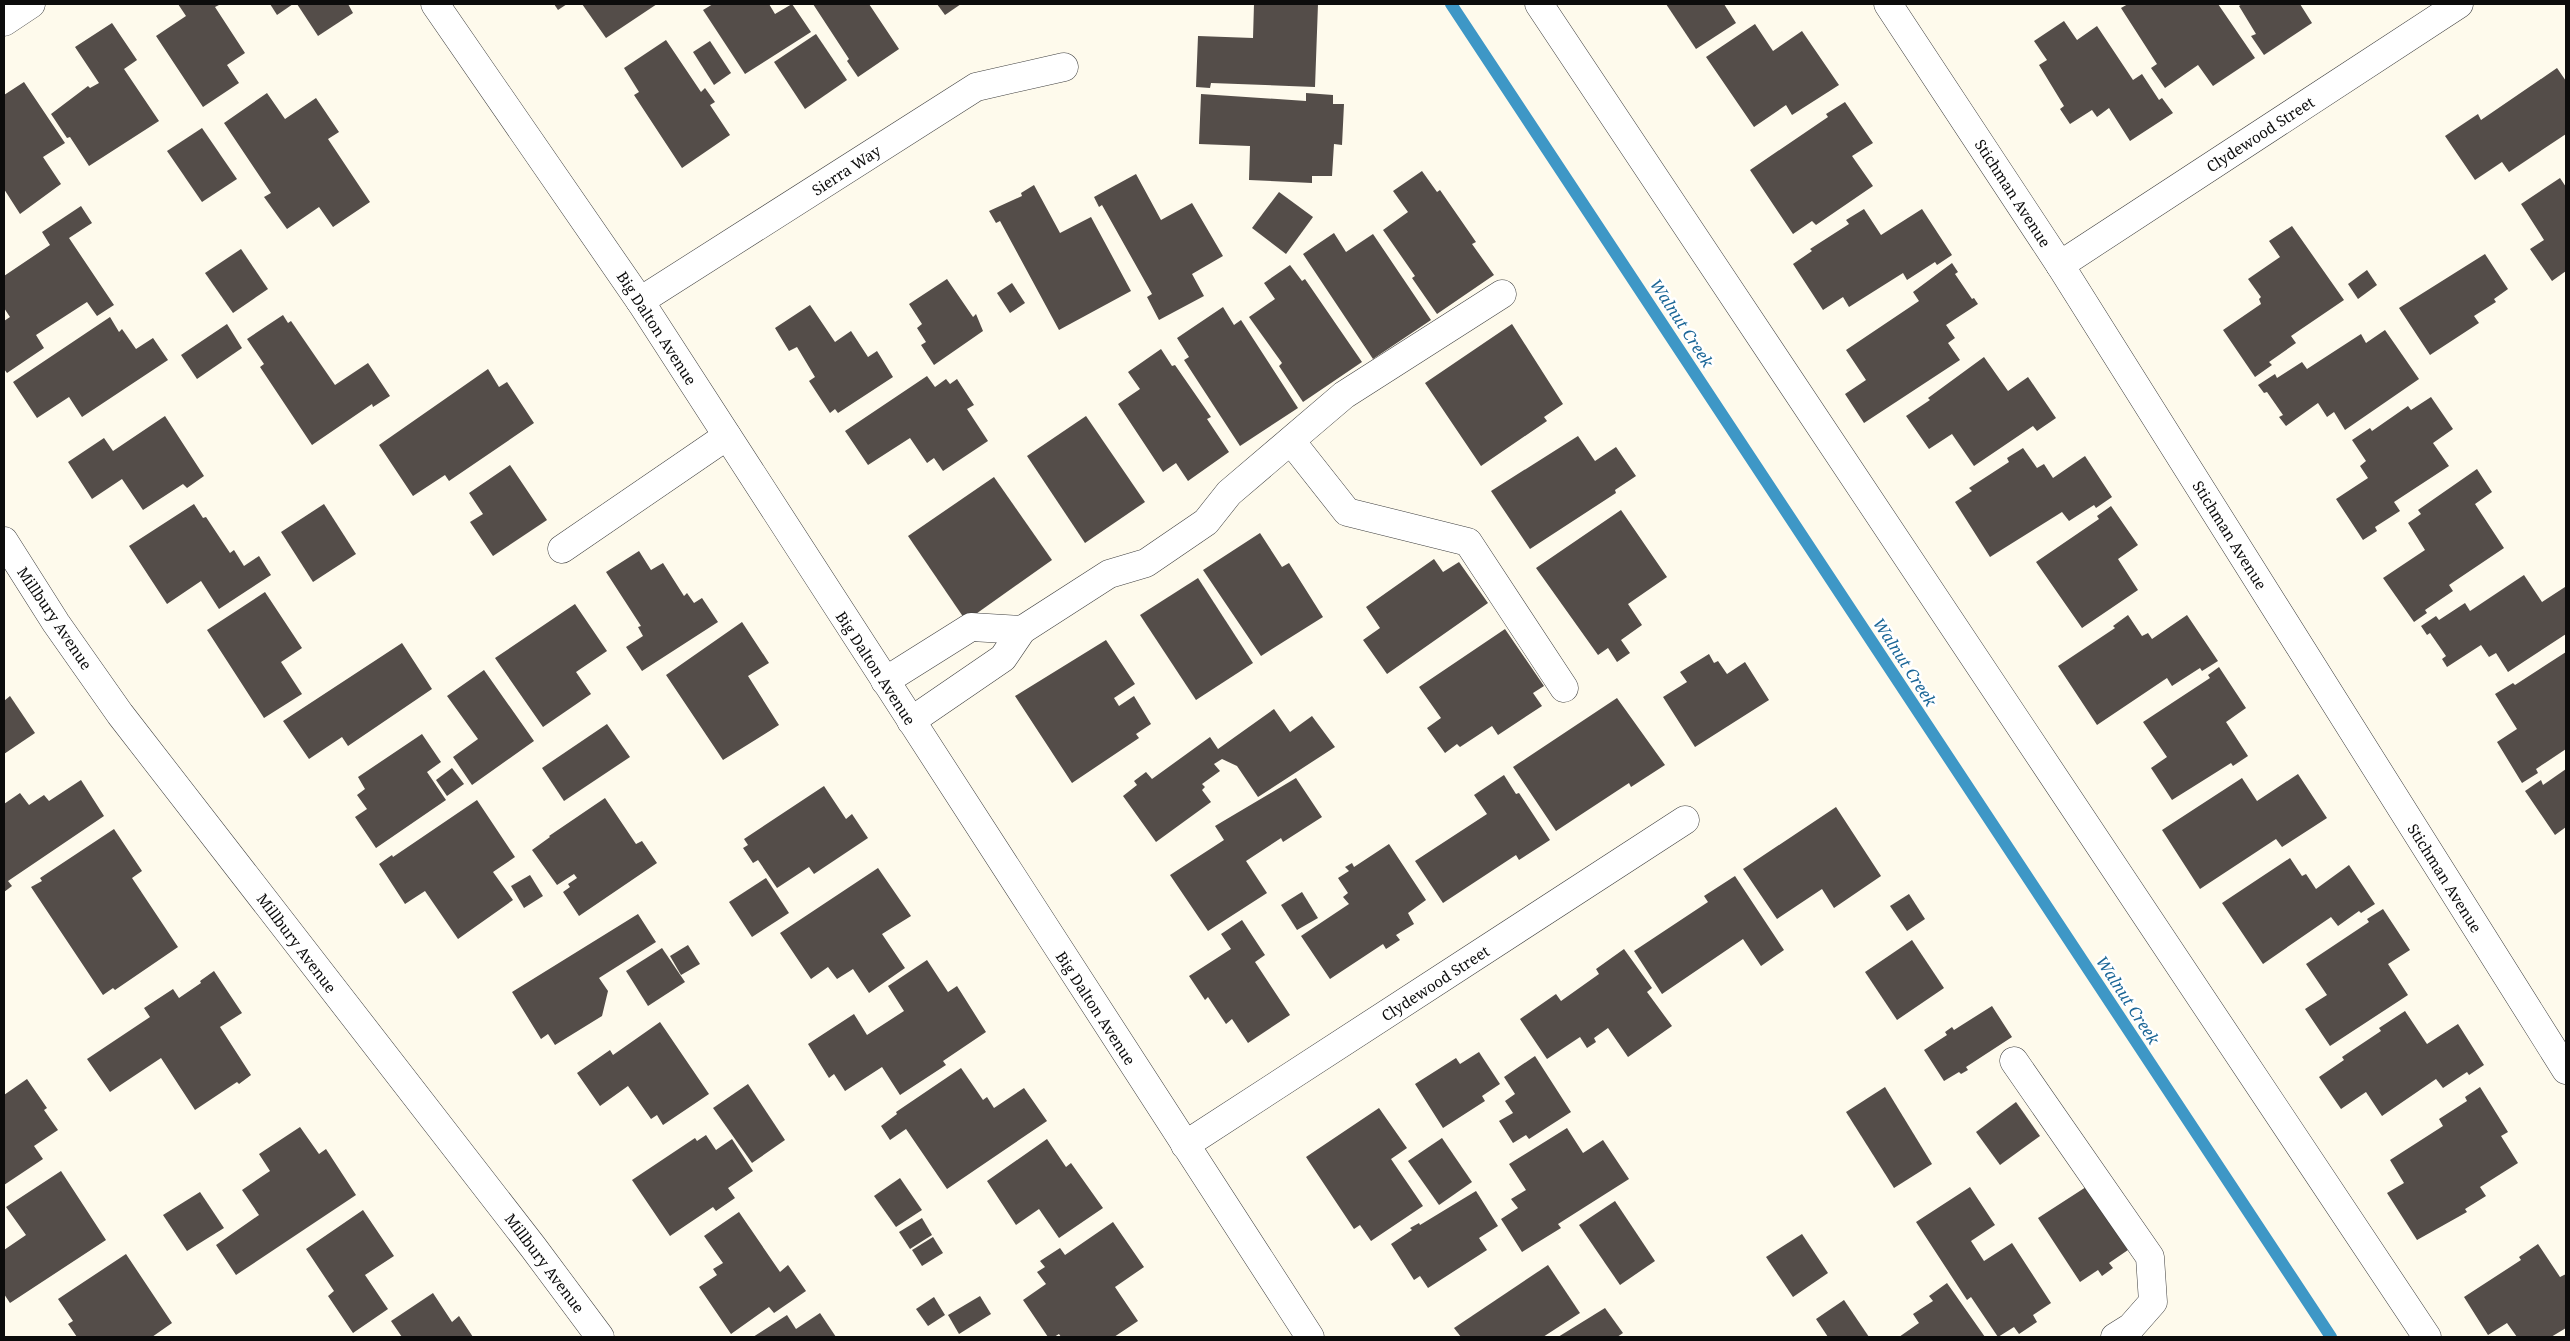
<svg xmlns="http://www.w3.org/2000/svg" width="2570" height="1341" viewBox="0 0 2570 1341" font-family="'Noto Serif',serif">
<style>
.lines{fill:none;stroke-linecap:round;stroke-linejoin:round}
.stream{stroke:#3e97c6;stroke-width:12}
.building{fill:#544d49}
.minor-casing{stroke:#3f3f3f;stroke-width:29}
.minor{stroke:#fff;stroke-width:28}
.labels{text-anchor:middle;dominant-baseline:central;stroke-width:5;stroke-linejoin:round;paint-order:stroke}
.street-label{font-size:15px;fill:#0c0c0c;stroke:#fff}
.water-label{font-size:16px;font-style:italic;fill:#1c6797;stroke:#fff}
</style>
<rect width="100%" height="100%" fill="#fefaec"/>
<g class="lines">
<path class="stream" d="M1451,4L2331,1337"/>
</g>
<g class="building">
<path d="M178,4H221L215,7L245,53L227,65L239,83L203,107L156,36L186,16Z"/>
<path d="M270,4H293L277,15Z"/>
<path d="M297,4H348L353,13L318,36Z"/>
<path d="M554,4H567L558,10Z"/>
<path d="M582,4H657L606,38Z"/>
<path d="M713,4H769L775,14L792,4L811,32L745,74L703,10Z"/>
<path d="M813,4H869L899,49L858,77L847,61L849,59Z"/>
<path d="M937,4H961L945,15Z"/>
<path d="M1254,4H1318L1315,87L1211,83L1210,88L1196,87L1198,36L1253,38Z"/>
<path d="M1666,4H1724L1736,23L1696,49Z"/>
<path d="M2128,4H2218L2255,58L2213,86L2198,65L2165,88L2151,68L2157,64L2121,8Z"/>
<path d="M2242,4H2300L2312,23L2264,55L2251,36L2256,34L2239,6Z"/>
<path d="M2064,21L2077,40L2097,26L2133,80L2142,74L2159,100L2162,98L2173,113L2130,141L2109,108L2097,117L2092,110L2070,124L2060,109L2064,106L2039,65L2047,60L2034,41Z"/>
<path d="M112,23L137,60L124,69L159,121L89,166L70,137L67,138L51,114L88,86L90,88L99,83L75,47Z"/>
<path d="M1755,24L1773,51L1802,31L1839,85L1792,115L1786,105L1754,127L1706,57Z"/>
<path d="M816,34L847,80L805,109L774,62Z"/>
<path d="M666,40L701,92L705,88L715,102L710,105L730,135L682,168L634,95L639,92L624,68Z"/>
<path d="M710,41L731,73L714,85L693,52Z"/>
<path d="M2557,68L2566,81V134L2509,172L2502,162L2475,180L2445,136L2478,114L2481,120Z"/>
<path d="M24,82L65,143L43,157L61,184L20,214L4,189V95Z"/>
<path d="M267,93L285,119L316,98L339,132L328,139L370,202L333,227L319,207L287,229L264,197L271,193L224,123Z"/>
<path d="M1306,93L1333,95V104H1344L1342,145L1334,144L1332,176H1312V183L1249,180L1250,146L1199,144L1201,94L1306,101Z"/>
<path d="M1845,102L1873,143L1852,156L1873,186L1816,225L1812,221L1793,234L1750,170L1828,117L1826,114Z"/>
<path d="M202,128L237,179L202,202L167,151Z"/>
<path d="M1422,171L1437,192L1440,190L1476,242L1472,244L1494,275L1437,314L1412,278L1415,276L1383,230L1408,212L1393,191Z"/>
<path d="M1136,174L1161,220L1192,203L1223,256L1192,274L1204,296L1159,320L1147,297L1152,294L1102,205L1099,207L1094,197Z"/>
<path d="M2560,178L2566,187V271L2552,281L2530,249L2544,240L2521,204Z"/>
<path d="M1034,185L1060,233L1091,217L1131,291L1059,330L1000,221L996,223L989,211L1022,196L1021,193Z"/>
<path d="M1279,192L1313,217L1286,254L1252,228Z"/>
<path d="M81,206L92,223L69,238L114,305L97,316L87,302L36,335L44,348L7,373L4,369V321L10,317L4,308V276L50,245L42,232Z"/>
<path d="M1864,209L1881,235L1922,209L1952,255L1937,265L1935,262L1907,280L1903,273L1849,307L1843,297L1823,310L1793,264L1812,251L1810,249L1849,224L1846,220Z"/>
<path d="M2292,226L2344,300L2291,336L2296,343L2269,362L2272,365L2255,377L2223,330L2261,304L2259,299L2261,297L2248,279L2280,257L2269,241Z"/>
<path d="M1334,233L1346,252L1373,234L1431,320L1373,359L1303,254Z"/>
<path d="M241,249L268,289L233,313L205,273Z"/>
<path d="M2485,254L2508,289L2494,299L2496,302L2474,316L2479,323L2430,355L2399,308Z"/>
<path d="M1952,263L1958,272L1955,274L1972,299L1974,298L1978,304L1946,325L1955,338L1948,343L1960,360L1864,423L1845,394L1866,380L1846,350L1919,301L1913,292Z"/>
<path d="M1290,265L1302,281L1305,279L1362,362L1303,402L1279,366L1282,363L1249,317L1275,299L1264,283Z"/>
<path d="M2367,270L2377,285L2358,299L2348,284Z"/>
<path d="M947,279L973,317L976,314L983,331L934,365L921,345L926,342L917,328L922,324L909,304Z"/>
<path d="M1012,283L1025,303L1010,313L997,293Z"/>
<path d="M810,305L835,342L851,331L868,357L877,351L893,377L838,413L835,409L830,413L809,381L815,377L797,347L789,351L775,328Z"/>
<path d="M1223,307L1234,325L1241,320L1298,408L1240,446L1184,360L1189,357L1177,338Z"/>
<path d="M283,315L288,323L291,321L335,385L368,363L390,396L373,407L372,404L312,445L260,367L264,364L247,339Z"/>
<path d="M110,317L119,332L122,329L136,349L153,338L168,360L82,417L69,397L37,418L13,382Z"/>
<path d="M227,324L242,348L197,379L181,355Z"/>
<path d="M1512,324L1563,404L1544,417L1547,421L1481,466L1425,383Z"/>
<path d="M2385,330L2419,379L2345,430L2334,412L2327,417L2318,403L2286,426L2279,417L2283,415L2267,392L2264,393L2258,385L2275,374L2277,378L2302,362L2307,369L2361,334L2366,343Z"/>
<path d="M1161,349L1172,366L1175,365L1211,417L1207,419L1229,452L1188,481L1176,463L1163,472L1118,404L1140,389L1128,372Z"/>
<path d="M1984,357L2008,391L2028,377L2056,418L2037,431L2033,426L1974,466L1952,434L1929,449L1906,416L1930,400L1928,398Z"/>
<path d="M488,369L499,387L507,382L534,423L449,481L445,475L413,496L379,445Z"/>
<path d="M927,376L935,387L946,379L950,384L957,379L974,405L967,409L988,441L943,471L934,458L927,463L910,438L868,465L845,431Z"/>
<path d="M2431,397L2453,429L2433,443L2449,466L2394,502L2400,511L2375,527L2377,531L2363,540L2336,499L2368,478L2360,466L2366,461L2352,440L2370,428L2372,431L2408,406L2411,410Z"/>
<path d="M165,416L204,476L187,488L183,484L143,510L122,479L92,499L68,462L104,438L113,451Z"/>
<path d="M1086,416L1145,502L1085,543L1027,456Z"/>
<path d="M1578,436L1595,461L1616,447L1636,476L1615,490L1616,493L1530,549L1491,491Z"/>
<path d="M2023,448L2037,468L2044,464L2053,478L2085,456L2112,497L2096,508L2094,505L2069,521L2062,512L1990,557L1955,502L1972,491L1969,488L2009,462L2007,458Z"/>
<path d="M510,465L547,520L493,556L470,522L483,514L469,493Z"/>
<path d="M2477,469L2492,492L2475,504L2504,548L2449,585L2453,591L2425,610L2427,613L2414,622L2383,578L2425,550L2408,523L2421,514L2418,510Z"/>
<path d="M994,477L1052,560L966,621L908,536Z"/>
<path d="M194,504L203,518L206,517L230,553L234,550L244,566L259,556L271,575L219,609L201,581L167,604L129,546Z"/>
<path d="M324,504L356,554L313,582L281,532Z"/>
<path d="M2111,506L2138,545L2118,559L2138,590L2082,628L2036,562L2099,519L2097,516Z"/>
<path d="M1621,510L1667,577L1628,604L1642,625L1621,640L1630,653L1617,662L1608,648L1598,655L1536,568Z"/>
<path d="M1260,533L1282,567L1289,563L1323,617L1261,656L1203,570Z"/>
<path d="M639,551L651,570L663,563L684,596L687,593L694,603L702,598L718,622L642,671L626,647L643,636L638,627L641,626L606,572Z"/>
<path d="M1434,559L1443,572L1459,562L1488,603L1387,674L1363,640L1380,628L1366,607Z"/>
<path d="M2524,575L2542,602L2565,587L2566,634L2508,672L2496,653L2489,657L2481,645L2447,667L2442,659L2446,656L2430,633L2427,635L2421,626L2436,616L2439,620L2465,603L2470,611Z"/>
<path d="M1198,578L1253,663L1196,700L1140,615Z"/>
<path d="M265,592L302,648L281,662L302,694L264,718L207,630Z"/>
<path d="M575,604L607,651L576,672L591,694L543,727L495,658Z"/>
<path d="M2128,615L2142,636L2148,633L2152,639L2187,615L2218,661L2202,671L2200,668L2172,686L2167,678L2097,725L2058,666L2115,628L2113,626Z"/>
<path d="M742,622L769,663L748,676L779,725L723,760L666,675Z"/>
<path d="M1505,629L1544,686L1533,693L1542,706L1498,735L1492,726L1460,747L1457,744L1445,753L1427,728L1441,718L1419,687Z"/>
<path d="M1106,640L1135,684L1114,698L1119,706L1134,696L1151,724L1136,734L1139,738L1072,783L1015,696Z"/>
<path d="M402,643L432,689L348,746L342,737L309,759L283,721Z"/>
<path d="M2566,652V749L2536,769L2538,773L2522,783L2497,742L2517,729L2495,694L2513,683L2515,685Z"/>
<path d="M1709,654L1714,663L1718,661L1727,674L1745,662L1769,700L1695,747L1663,697L1687,682L1680,672Z"/>
<path d="M2219,667L2246,708L2226,722L2248,756L2233,766L2231,763L2172,800L2151,768L2167,757L2143,722L2210,678L2208,675Z"/>
<path d="M484,670L534,741L472,785L453,757L478,739L447,696Z"/>
<path d="M10,696L35,733L4,754V701Z"/>
<path d="M1617,698L1665,765L1631,787L1629,783L1556,831L1513,767Z"/>
<path d="M1274,709L1290,732L1312,716L1335,747L1258,797L1237,766L1222,759L1214,764L1220,771L1202,784L1205,787L1202,790L1211,802L1156,842L1123,796L1137,785L1134,781L1146,772L1152,779L1210,737L1218,749Z"/>
<path d="M607,724L630,757L564,801L542,768Z"/>
<path d="M422,734L441,762L427,772L446,800L376,848L355,817L367,809L357,795L365,789L358,777Z"/>
<path d="M452,768L464,784L447,796L436,780Z"/>
<path d="M2566,769V827L2555,835L2525,791L2541,780L2543,785Z"/>
<path d="M2298,774L2327,818L2282,847L2276,839L2200,889L2162,830L2242,778L2257,801Z"/>
<path d="M1504,775L1516,794L1519,793L1550,840L1519,860L1516,855L1443,903L1415,861L1487,814L1474,795Z"/>
<path d="M1296,778L1322,817L1283,842L1281,838L1246,861L1267,893L1208,931L1170,875L1224,840L1215,826Z"/>
<path d="M81,780L104,816L8,881L12,886L4,892V804L20,793L29,805L44,795L49,801Z"/>
<path d="M824,786L846,819L852,814L868,838L814,874L809,867L777,888L758,860L753,863L743,848L748,845L744,839Z"/>
<path d="M605,798L636,844L642,841L657,863L579,916L563,892L570,887L568,884L577,878L574,874L557,885L532,850L550,837L549,836Z"/>
<path d="M477,800L515,857L493,872L513,900L458,939L425,891L405,904L379,864L392,855L393,857Z"/>
<path d="M1836,807L1881,876L1834,908L1822,889L1777,919L1743,869Z"/>
<path d="M114,829L142,871L132,878L178,947L115,990L113,988L103,995L31,887L42,881L40,878Z"/>
<path d="M1389,844L1426,900L1408,913L1414,924L1396,935L1400,940L1386,949L1383,944L1330,979L1301,936L1349,904L1343,897L1348,893L1338,878L1349,871L1345,867L1352,863L1354,867Z"/>
<path d="M2290,858L2302,876L2306,874L2316,889L2349,865L2375,904L2361,913L2359,911L2338,926L2331,917L2263,964L2222,903Z"/>
<path d="M878,868L911,916L882,934L905,968L869,993L853,969L837,979L828,967L811,979L780,933Z"/>
<path d="M530,875L543,896L524,908L511,886Z"/>
<path d="M1735,876L1784,950L1761,966L1743,939L1662,994L1634,951L1708,902L1704,896Z"/>
<path d="M766,878L789,913L752,937L729,902Z"/>
<path d="M1302,892L1318,918L1297,930L1281,905Z"/>
<path d="M1909,894L1925,919L1907,931L1890,906Z"/>
<path d="M2383,909L2410,950L2388,964L2408,995L2330,1046L2305,1009L2327,995L2306,964L2369,922L2367,919Z"/>
<path d="M638,914L656,942L599,978L608,991L602,1016L555,1045L548,1034L541,1039L512,992Z"/>
<path d="M1242,920L1265,955L1255,962L1290,1015L1248,1043L1232,1019L1226,1024L1208,997L1205,1000L1189,976L1231,949L1221,934Z"/>
<path d="M1912,940L1944,988L1897,1020L1865,972Z"/>
<path d="M688,945L700,964L681,975L670,956Z"/>
<path d="M662,948L685,982L648,1006L626,971Z"/>
<path d="M1624,949L1652,988L1647,992L1672,1026L1628,1057L1608,1028L1594,1038L1596,1042L1587,1048L1580,1037L1547,1059L1520,1019L1556,994L1561,1001L1599,974L1596,969Z"/>
<path d="M927,960L948,992L957,986L986,1032L943,1061L946,1065L900,1095L882,1067L845,1091L834,1074L829,1078L808,1044L854,1014L867,1035L904,1011L888,986Z"/>
<path d="M214,971L242,1013L220,1027L251,1075L239,1084L237,1082L195,1110L161,1058L110,1092L87,1059L150,1017L144,1008L173,989L179,998L201,983L200,981Z"/>
<path d="M1992,1006L2012,1037L1966,1067L1968,1070L1961,1074L1959,1072L1944,1081L1924,1050L1947,1035L1945,1032L1952,1027L1954,1030Z"/>
<path d="M2405,1011L2427,1044L2458,1024L2484,1065L2469,1075L2467,1072L2443,1088L2436,1079L2382,1116L2366,1092L2341,1109L2319,1077L2344,1060L2342,1057L2381,1031L2379,1028Z"/>
<path d="M660,1022L709,1094L663,1125L657,1115L651,1119L628,1086L600,1106L577,1073L610,1050L613,1055Z"/>
<path d="M1479,1052L1500,1084L1482,1096L1485,1101L1443,1128L1415,1084L1456,1058L1460,1064Z"/>
<path d="M1535,1056L1571,1112L1529,1139L1526,1135L1513,1143L1499,1121L1513,1113L1505,1101L1515,1094L1504,1077Z"/>
<path d="M961,1068L983,1100L987,1097L994,1108L1024,1088L1047,1121L947,1189L906,1129L890,1140L881,1126L897,1114L896,1112Z"/>
<path d="M27,1079L47,1108L44,1110L58,1130L34,1146L43,1159L4,1185V1095Z"/>
<path d="M748,1084L785,1140L752,1163L713,1108Z"/>
<path d="M1885,1087L1932,1164L1894,1188L1846,1112Z"/>
<path d="M2480,1087L2508,1132L2501,1136L2518,1163L2480,1187L2486,1196L2465,1209L2467,1212L2417,1240L2387,1193L2404,1183L2390,1160L2443,1126L2439,1119L2467,1101L2465,1097Z"/>
<path d="M2016,1102L2040,1136L2000,1165L1976,1132Z"/>
<path d="M1379,1108L1407,1148L1391,1159L1423,1206L1371,1241L1360,1225L1354,1229L1306,1157Z"/>
<path d="M300,1127L319,1154L326,1149L356,1195L236,1275L216,1245L259,1215L242,1190L270,1171L259,1154Z"/>
<path d="M1567,1128L1583,1153L1603,1140L1629,1179L1558,1224L1561,1228L1522,1252L1501,1219L1518,1208L1511,1199L1526,1190L1509,1164Z"/>
<path d="M706,1135L716,1150L732,1139L753,1171L728,1188L735,1198L716,1211L713,1207L670,1236L632,1180L695,1138L697,1141Z"/>
<path d="M1442,1138L1472,1182L1439,1205L1408,1161Z"/>
<path d="M1047,1139L1066,1167L1071,1163L1103,1208L1059,1238L1039,1209L1016,1225L987,1181Z"/>
<path d="M61,1171L106,1240L10,1303L4,1294V1250L26,1235L6,1207Z"/>
<path d="M900,1178L922,1210L896,1227L874,1196Z"/>
<path d="M1970,1187L1995,1225L1971,1241L1984,1261L2012,1243L2051,1303L2033,1315L2037,1322L2019,1334L2014,1327L1998,1337L1971,1297L1967,1300L1916,1222Z"/>
<path d="M2086,1187L2128,1250L2109,1263L2113,1268L2102,1276L2098,1270L2080,1282L2038,1218Z"/>
<path d="M1476,1191L1498,1226L1479,1238L1487,1250L1428,1288L1420,1276L1414,1280L1391,1244L1412,1230L1410,1228L1419,1223L1420,1225Z"/>
<path d="M200,1192L224,1228L187,1251L163,1215Z"/>
<path d="M1615,1201L1655,1261L1620,1285L1579,1225Z"/>
<path d="M363,1210L394,1256L365,1275L388,1309L353,1333L328,1296L334,1291L306,1249Z"/>
<path d="M739,1212L780,1272L788,1265L806,1291L774,1313L769,1307L731,1334L699,1287L717,1275L713,1269L723,1263L704,1236Z"/>
<path d="M922,1218L932,1235L910,1249L899,1232Z"/>
<path d="M1113,1222L1144,1267L1115,1287L1138,1321L1114,1337H1061L1059,1334L1054,1337H1048L1023,1300L1046,1284L1037,1272L1045,1267L1040,1261L1060,1248L1065,1255Z"/>
<path d="M1802,1234L1828,1273L1793,1297L1766,1257Z"/>
<path d="M933,1237L943,1253L922,1266L912,1250Z"/>
<path d="M2538,1244L2560,1277L2566,1274V1328L2551,1337H2517L2507,1323L2488,1335L2464,1297L2521,1260L2519,1257Z"/>
<path d="M126,1254L172,1323L152,1337H77L68,1324L73,1321L58,1299Z"/>
<path d="M1548,1265L1580,1313L1543,1337H1461L1454,1328Z"/>
<path d="M1947,1283L1985,1337H1899L1919,1323L1913,1314L1933,1301L1929,1296Z"/>
<path d="M433,1293L452,1322L459,1316L473,1337H402L391,1321Z"/>
<path d="M980,1296L991,1314L959,1334L948,1315Z"/>
<path d="M934,1297L945,1315L928,1326L916,1309Z"/>
<path d="M1844,1300L1869,1337H1828L1816,1319Z"/>
<path d="M1605,1308L1623,1333L1617,1337H1558Z"/>
<path d="M820,1313L836,1337H753L787,1315L796,1329Z"/>
</g>
<g class="lines">
<g class="minor-casing">
<g id="minor">
<path d="M435,4L640,301L1310,1337"/>
<path d="M1539,4L2427,1337"/>
<path d="M1888,4L2060,265L2566,1070"/>
<path d="M4,22L31,4"/>
<path d="M2060,265L2459,4"/>
<path d="M640,301L976,87L1064,67"/>
<path d="M1291,441L1347,512L1468,542L1564,688"/>
<path d="M4,541L56,623L120,714L533,1247L600,1337"/>
<path d="M562,549L727,436"/>
<path d="M885,681L971,627L1022,630"/>
<path d="M911,721L1003,658L1022,630L1109,574L1146,563L1206,522L1229,493L1344,395L1502,294"/>
<path d="M2014,1061L2150,1257L2153,1302L2131,1327L2115,1337"/>
<path d="M1185,1145L1685,820"/>
</g>
</g>
<use href="#minor" class="minor"/>
</g>
<g class="labels">
<g class="street-label">
<text transform="translate(2260 134) rotate(-33)">Clydewood Street</text>
<text transform="translate(846 170) rotate(-33)">Sierra Way</text>
<text transform="translate(2013 193) rotate(57)">Stichman Avenue</text>
<text transform="translate(657 328) rotate(57)">Big Dalton Avenue</text>
<text transform="translate(2230 535) rotate(58)">Stichman Avenue</text>
<text transform="translate(55 618) rotate(56)">Millbury Avenue</text>
<text transform="translate(876 668) rotate(57)">Big Dalton Avenue</text>
<text transform="translate(2445 878) rotate(58)">Stichman Avenue</text>
<text transform="translate(297 943) rotate(53)">Millbury Avenue</text>
<text transform="translate(1435 983) rotate(-33)">Clydewood Street</text>
<text transform="translate(1096 1008) rotate(57)">Big Dalton Avenue</text>
<text transform="translate(545 1263) rotate(53)">Millbury Avenue</text>
</g>
<g class="water-label">
<text transform="translate(1682 323) rotate(57)">Walnut Creek</text>
<text transform="translate(1905 662) rotate(57)">Walnut Creek</text>
<text transform="translate(2128 1000) rotate(57)">Walnut Creek</text>
</g>
</g>
<rect width="2570" height="1341" fill="none" stroke="#0c0c0c" stroke-width="10"/>
</svg>
